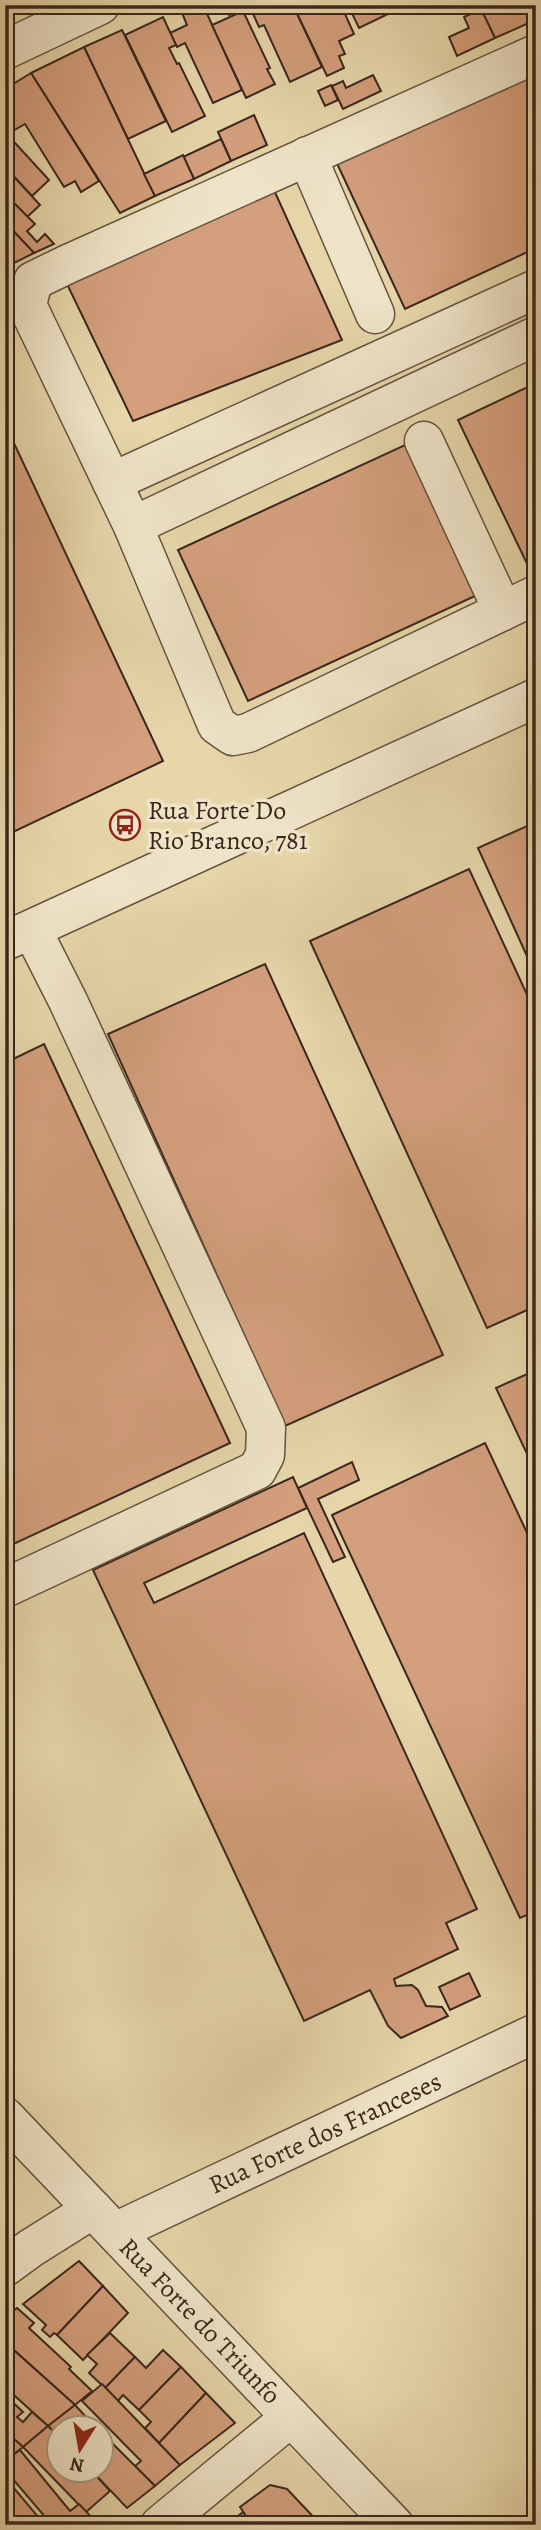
<svg xmlns="http://www.w3.org/2000/svg" width="541" height="2530" viewBox="0 0 541 2530" font-family="Alegreya,serif">
<style>
.building{fill:#d49f7d;stroke:#3a271b;stroke-width:2}
.lines{fill:none;stroke-linecap:round;stroke-linejoin:round}
.minor-casing{stroke:#65533f;stroke-width:41}
.minor{stroke:#efe4c8;stroke-width:38}
.labels{text-anchor:middle;dominant-baseline:central;stroke-width:7;stroke-linejoin:round;paint-order:stroke}
.poi-label{font-size:26px;fill:#3a271b;stroke:#efe4c8;text-anchor:start}
.street-label{font-size:26px;fill:#3a271b;stroke:#efe4c8}
</style>
<rect width="100%" height="100%" fill="#e6d6aa"/>
<filter id="stains"><feTurbulence type="fractalNoise" baseFrequency=".00286" numOctaves="4"/><feColorMatrix values="0 0 0 0 .2 0 0 0 0 .09 0 0 0 0 .02 0 0 0 .5 -.17"/></filter>
<radialGradient id="worn" r=".72"><stop offset=".6" stop-color="#630" stop-opacity="0"/><stop offset="1" stop-color="#630" stop-opacity=".3"/></radialGradient>
<g class="building">
<path d="M187,5H203L242,90L213,103L185,43L177,47L170,33L187,25L180,8Z"/>
<path d="M224,5H249V6L229,15Z"/>
<path d="M293,5L322,67L290,82L264,25L259,27L249,5Z"/>
<path d="M293,5H341L354,34L339,41L345,54L339,56L344,68L327,76Z"/>
<path d="M348,5H384L388,14L359,28Z"/>
<path d="M479,5H523L531,22L495,38Z"/>
<path d="M523,5H536V20L531,22Z"/>
<path d="M481,9L495,38L457,56L449,37L469,28L464,17Z"/>
<path d="M243,11L270,68L267,69L275,84L246,98L212,25Z"/>
<path d="M163,17L176,45L169,48L177,64L179,63L205,116L172,132L125,35Z"/>
<path d="M122,30L166,121L128,139L84,47Z"/>
<path d="M84,47L155,196L120,213L31,73Z"/>
<path d="M536,63V248L405,309L334,157Z"/>
<path d="M31,73L99,181L81,192L75,181L64,187L25,124L11,132L5,126V89Z"/>
<path d="M373,75L381,91L343,109L332,86L343,81L346,88Z"/>
<path d="M331,85L338,100L325,106L318,91Z"/>
<path d="M254,115L267,145L231,161L218,132Z"/>
<path d="M5,132L49,180L32,196L5,167Z"/>
<path d="M221,139L231,161L194,179L183,157Z"/>
<path d="M183,155L194,179L155,196L144,174Z"/>
<path d="M5,167L40,205L27,217L5,194Z"/>
<path d="M269,179L342,340L133,421L66,282Z"/>
<path d="M5,194L35,224L27,231L37,242L45,234L54,244L34,253L5,222Z"/>
<path d="M5,222L34,253L6,267L5,266Z"/>
<path d="M536,383V570L531,572L458,420Z"/>
<path d="M5,424L163,761L11,833L5,821Z"/>
<path d="M405,445L475,596L248,701L178,550Z"/>
<path d="M536,822V976L478,848Z"/>
<path d="M469,869L536,1014V1306L487,1328L310,941Z"/>
<path d="M265,964L443,1355L285,1426L108,1034Z"/>
<path d="M44,1044L230,1443L5,1548V1063Z"/>
<path d="M536,1370V1473L496,1388Z"/>
<path d="M485,1443L536,1552V1911L520,1918L332,1515Z"/>
<path d="M352,1462L359,1480L318,1499L345,1557L333,1562L298,1488Z"/>
<path d="M293,1477L307,1508L144,1583L154,1603L304,1533L477,1909L446,1923L458,1949L394,1979L396,1986L412,1985L418,1990L426,2006L442,2007L448,2016L401,2038L388,2026L370,1990L304,2021L93,1570Z"/>
<path d="M469,1973L480,1996L450,2010L439,1987Z"/>
<path d="M79,2261L103,2286L57,2335L54,2333L50,2337L42,2330L46,2325L23,2304Z"/>
<path d="M103,2286L128,2313L83,2360L57,2335Z"/>
<path d="M17,2308L34,2323L29,2328L71,2367L69,2369L92,2391L75,2405L5,2342V2317Z"/>
<path d="M110,2333L135,2357L105,2388L89,2373L97,2364L87,2355Z"/>
<path d="M7,2344L75,2405L48,2426L5,2387Z"/>
<path d="M163,2350L181,2367L139,2410L123,2395L118,2401L105,2388L135,2357L146,2368Z"/>
<path d="M181,2367L206,2393L159,2443L145,2428L151,2422L139,2410Z"/>
<path d="M102,2384L180,2465L155,2486L135,2466L141,2461L82,2401Z"/>
<path d="M206,2393L235,2423L180,2465L159,2443Z"/>
<path d="M5,2395L23,2412L17,2417L23,2422L32,2412L48,2426L23,2447L5,2431Z"/>
<path d="M75,2405L86,2417L72,2428H60V2438L48,2426Z"/>
<path d="M86,2417L97,2428H72Z"/>
<path d="M48,2426L60,2438V2470H91L110,2491L86,2512L23,2447Z"/>
<path d="M5,2431L23,2447L5,2461Z"/>
<path d="M102,2433L155,2486L127,2508L91,2470H102Z"/>
<path d="M20,2450L70,2511L79,2504L99,2525H52L5,2470V2461Z"/>
<path d="M5,2470L11,2477L7,2480L45,2525H14L5,2513Z"/>
<path d="M270,2485L287,2489L321,2525H252L240,2507Z"/>
<path d="M243,2512L252,2525H227Z"/>
</g>
<g class="lines">
<g class="minor-casing">
<g id="minor">
<path d="M5,50L100,5"/>
<path d="M536,54L68,264L33,281L27,305L133,526L217,725L233,736L248,733L536,595"/>
<path d="M307,156L375,314"/>
<path d="M424,441L503,611"/>
<path d="M112,482L536,289"/>
<path d="M133,526L536,336"/>
<path d="M5,941L536,698"/>
<path d="M5,1588L257,1470L265,1455L266,1428L68,1001L32,930"/>
<path d="M5,2117L394,2525"/>
<path d="M115,2232L536,2033"/>
<path d="M5,2267L31,2248L93,2209"/>
<path d="M160,2525L291,2417"/>
</g>
</g>
<use href="#minor" class="minor"/>
</g>
<defs>
<g id="bus-ring" transform="scale(1.575)"><circle r="9.5" fill="#efe4c8" stroke="#8f2418" stroke-width="1.5"/><path d="M-5-6H5V4H4V6H2V4H-2V6H-4V4H-5ZM-3.5-4V0h7V-4ZM-3.5 1.2v1.5H-2V1.2ZM2 1.2v1.5H3.5V1.2Z" fill="#8f2418"/></g>
</defs>
<g fill-rule="evenodd">
<use href="#bus-ring" x="125" y="825"/>
</g>
<g class="labels">
<g class="poi-label">
<text x="148" y="810">Rua Forte Do<tspan x="148" dy="30">Rio Branco, 781</tspan></text>
</g>
<g class="street-label">
<text transform="translate(325 2133) rotate(-25)">Rua Forte dos Franceses</text>
<text transform="translate(200 2321) rotate(46)">Rua Forte do Triunfo</text>
</g>
</g>
<rect width="541" height="2530" fill="none" stroke="#e6d6aa" stroke-width="28"/>
<rect x="7" y="7" width="527" height="2516" fill="none" stroke="#3a271b" stroke-width="3.5"/>
<rect x="14" y="14" width="513" height="2502" fill="none" stroke="#3a271b" stroke-width="2"/>
<g transform="translate(80 2449) rotate(191)"><circle r="33" fill="#efe4c8" stroke="#a79883" stroke-width="2"/>
<path d="M0-5L12 26L0 18L-12 26Z" fill="#8f2418"/>
<text y="-10" font-size="19" font-weight="bold" text-anchor="middle" fill="#3a271b">N</text>
</g>
<rect width="100%" height="100%" filter="url(#stains)"/>
<rect width="100%" height="100%" fill="url(#worn)"/>
</svg>
